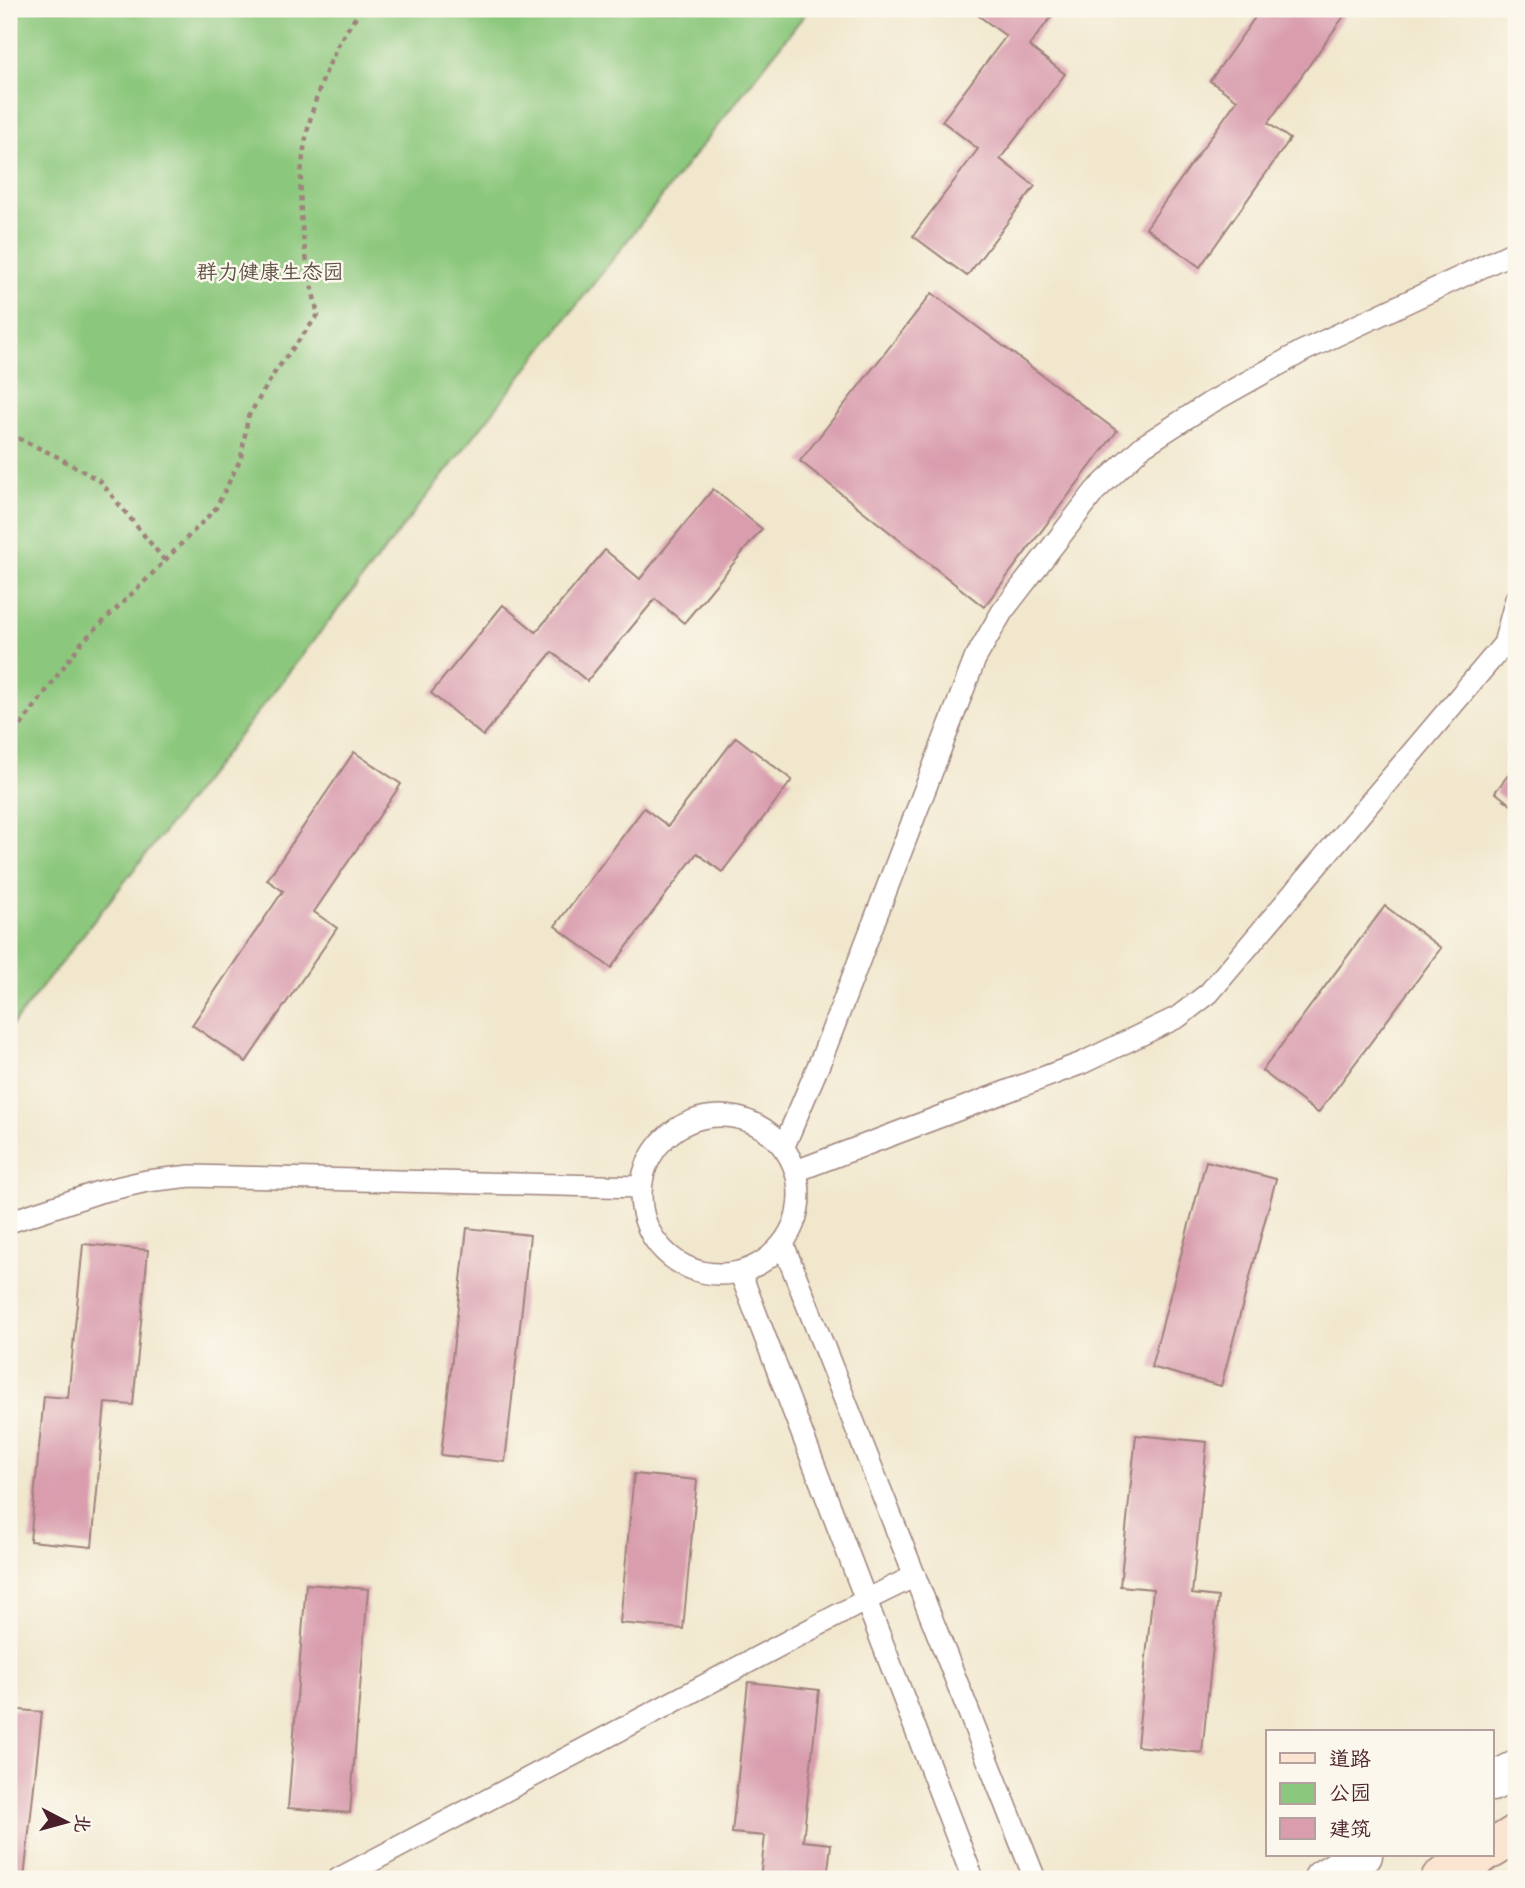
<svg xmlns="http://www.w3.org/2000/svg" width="1525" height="1888" viewBox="0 0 1525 1888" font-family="Itim,'LXGW WenKai TC',sans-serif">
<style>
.green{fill:#8bc77c;stroke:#6a7354;stroke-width:2}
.building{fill:#d99dae}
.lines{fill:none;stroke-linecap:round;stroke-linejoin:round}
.service-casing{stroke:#9e837c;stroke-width:24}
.tertiary-casing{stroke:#9e837c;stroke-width:41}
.secondary-casing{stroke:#9e837c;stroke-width:41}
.path{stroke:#9e837c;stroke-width:4.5;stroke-dasharray:5 5;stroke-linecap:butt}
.service{stroke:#fff;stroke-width:21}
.tertiary{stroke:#fff;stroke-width:38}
.secondary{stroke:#fce5d0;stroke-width:38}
.labels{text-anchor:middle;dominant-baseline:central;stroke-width:5;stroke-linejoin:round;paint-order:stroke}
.park-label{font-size:21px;fill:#5e5143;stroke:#fbf7ec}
</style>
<rect width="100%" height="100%" fill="#fbf7ec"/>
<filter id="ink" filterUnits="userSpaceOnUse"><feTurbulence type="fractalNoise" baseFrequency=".0143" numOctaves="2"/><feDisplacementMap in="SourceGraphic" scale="14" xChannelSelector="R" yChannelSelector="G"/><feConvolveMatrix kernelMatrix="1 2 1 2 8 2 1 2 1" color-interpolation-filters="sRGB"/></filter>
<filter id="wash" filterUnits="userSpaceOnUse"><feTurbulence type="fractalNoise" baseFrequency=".00686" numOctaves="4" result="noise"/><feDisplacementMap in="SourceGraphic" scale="28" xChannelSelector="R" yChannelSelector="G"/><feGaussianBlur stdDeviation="1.57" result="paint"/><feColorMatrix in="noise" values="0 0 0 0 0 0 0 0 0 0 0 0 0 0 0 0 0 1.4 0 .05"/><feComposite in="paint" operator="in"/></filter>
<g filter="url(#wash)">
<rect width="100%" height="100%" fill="#f1e7cd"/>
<path class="green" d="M9,9H809L9,1029Z"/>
<g id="blocks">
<g class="building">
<path d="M978,9H1057L1029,46L1065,74L1000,159L1035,186L967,276L913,236L978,149L942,121L1006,36L975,13Z"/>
<path d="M1261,9H1349L1268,123L1290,139L1200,267L1146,228L1237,100L1210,81Z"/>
<path d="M932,293L1117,431L984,607L800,461Z"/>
<path d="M713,489L762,529L684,623L655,599L587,681L552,652L483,736L431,693L503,605L536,632L605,550L640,579Z"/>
<path d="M736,737L792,780L722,872L697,853L611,968L555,926L644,808L668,826Z"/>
<path d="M354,752L401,784L314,912L337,928L246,1062L192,1025L283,891L267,880Z"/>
<path d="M1516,765V809L1495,792Z"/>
<path d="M1385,906L1441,948L1318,1113L1262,1071Z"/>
<path d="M1206,1161L1276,1179L1221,1386L1151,1367Z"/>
<path d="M467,1228L530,1235L505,1462L441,1455Z"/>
<path d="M83,1244L148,1250L133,1405L105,1403L92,1547L30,1541L44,1396L68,1398Z"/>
<path d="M1136,1435L1207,1442L1192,1594L1218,1597L1202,1753L1137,1746L1153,1589L1120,1586Z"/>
<path d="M634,1474L697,1480L683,1629L620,1623Z"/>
<path d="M306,1584L368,1589L350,1813L288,1808Z"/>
<path d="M748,1682L819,1690L803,1841L831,1844L827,1879H760L765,1836L732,1833Z"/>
<path d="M9,1709L42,1712L24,1879H9Z"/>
</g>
</g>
</g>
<g filter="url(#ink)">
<use href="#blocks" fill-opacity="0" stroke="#9e837c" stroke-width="2"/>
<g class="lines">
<g class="service-casing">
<g id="service">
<circle cx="720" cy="1195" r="79"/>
<path d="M784,1146L822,1057L975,659L1002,612L1095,491L1143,446L1208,404L1303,351L1516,251"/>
<path d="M796,1171L1082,1063L1178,1017L1209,993L1504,644L1516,599"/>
<path d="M9,1222L99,1192L147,1181L191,1176L641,1187"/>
<path d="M783,1244L1035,1879"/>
<path d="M740,1272L973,1879"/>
<path d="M338,1879L866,1600L915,1576"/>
</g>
</g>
<g class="tertiary-casing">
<g id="tertiary">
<path d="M1492,1782L1516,1770"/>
<path d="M1323,1879L1363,1855"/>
</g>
</g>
<g class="secondary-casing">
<g id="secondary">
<path d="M1492,1849L1516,1834"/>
<path d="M1440,1879L1481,1855"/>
</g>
</g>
<g class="path">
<path d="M9,434L56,456L100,481L165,561"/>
<path d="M9,742L81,643L148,578L216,508L241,458L248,417L275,372L318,315C308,271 298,224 301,178C303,135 317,88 336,50C342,35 353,22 361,9"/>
</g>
<use href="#service" class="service"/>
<use href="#tertiary" class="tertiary"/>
<use href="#secondary" class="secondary"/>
</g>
</g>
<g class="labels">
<g class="park-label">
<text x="270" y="271">群力健康生态园</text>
</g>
</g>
<rect width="1525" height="1888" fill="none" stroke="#fbf7ec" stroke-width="35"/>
<rect x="1266" y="1730" width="228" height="126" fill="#fbf7ec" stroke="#b4a19f" stroke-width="2"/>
<rect x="1280" y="1753" width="35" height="10" fill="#fce5d0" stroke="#b4a19f" stroke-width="2"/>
<text x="1329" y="1766" font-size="21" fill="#4a1f2b">道路</text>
<rect x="1280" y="1783" width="35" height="21" fill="#8bc77c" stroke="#b4a19f" stroke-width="2"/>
<text x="1329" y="1800" font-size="21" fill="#4a1f2b">公园</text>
<rect x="1280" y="1818" width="35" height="21" fill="#d99dae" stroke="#b4a19f" stroke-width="2"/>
<text x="1329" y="1836" font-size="21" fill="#4a1f2b">建筑</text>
<g transform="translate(66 1822) rotate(96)" stroke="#fbf7ec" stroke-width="5" paint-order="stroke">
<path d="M0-5L12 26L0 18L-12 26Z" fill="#4a1f2b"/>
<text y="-10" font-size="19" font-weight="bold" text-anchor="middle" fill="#4a1f2b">北</text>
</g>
</svg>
